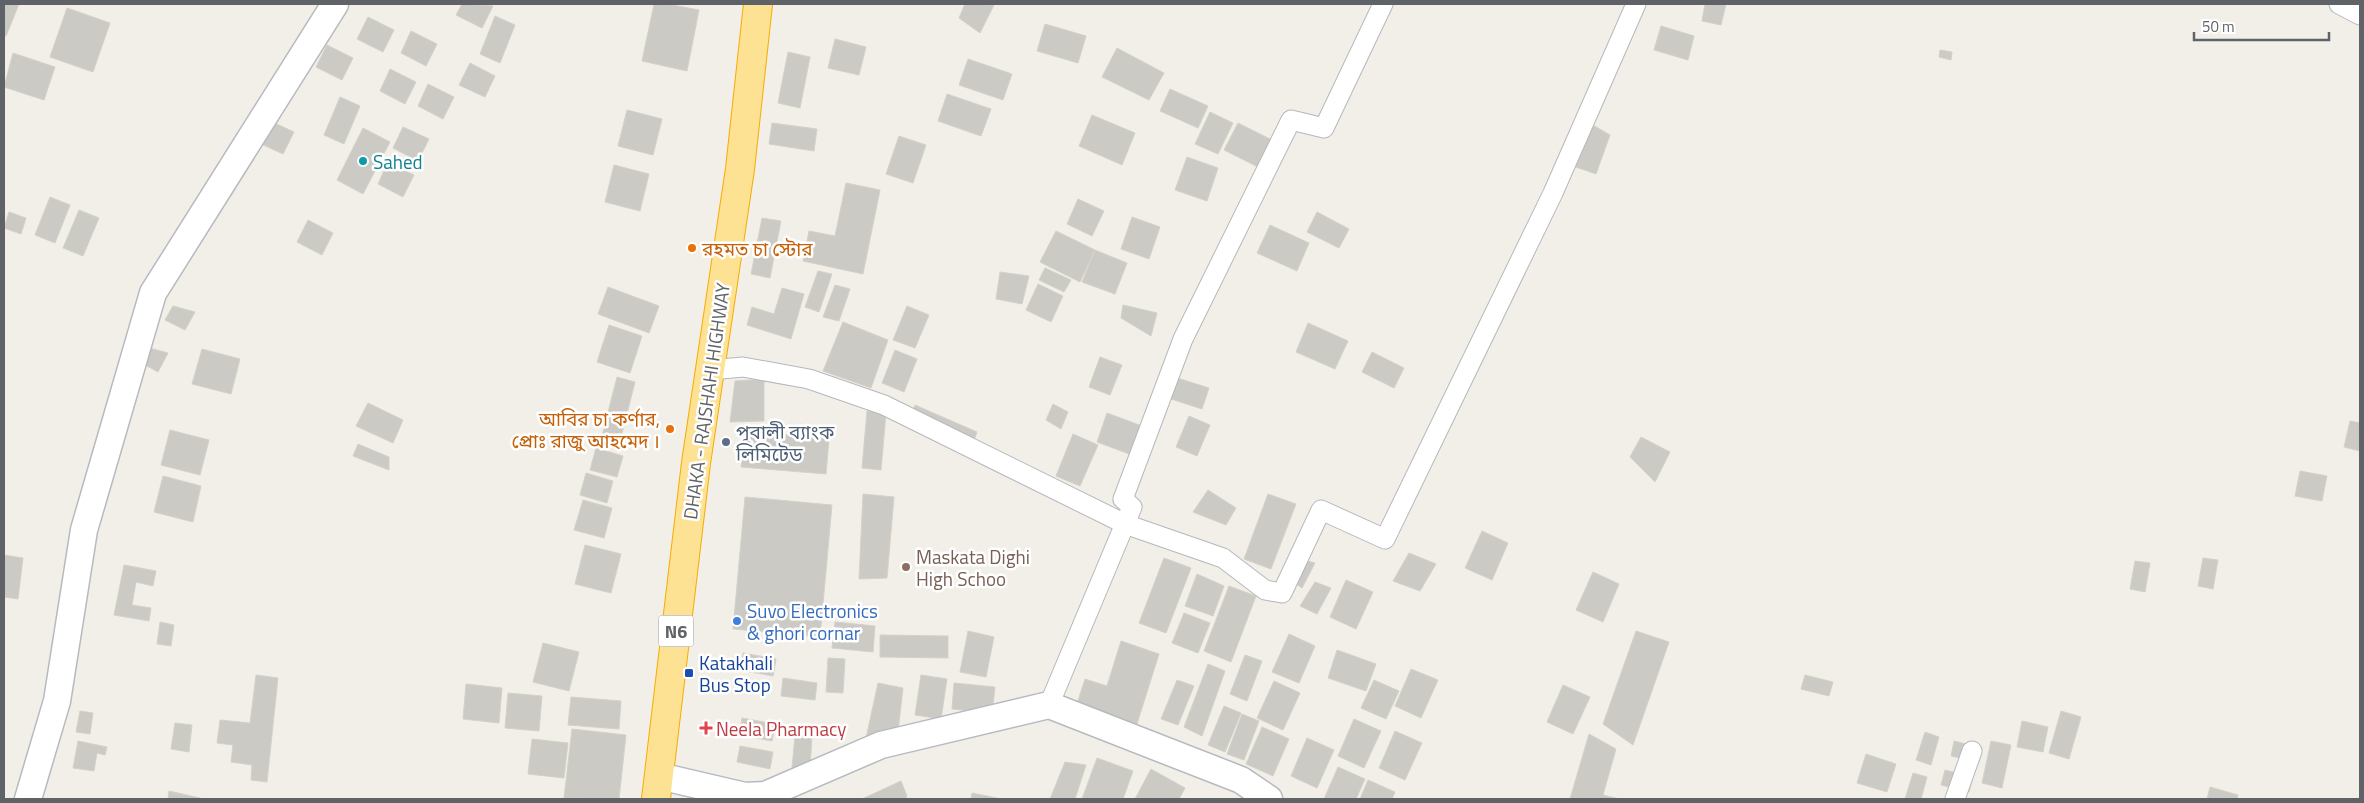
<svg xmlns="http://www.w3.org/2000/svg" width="2364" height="803" viewBox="0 0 2364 803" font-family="'Titillium Web','Noto Sans Bengali',sans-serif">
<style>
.building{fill:#cccac5;stroke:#d6d1c6}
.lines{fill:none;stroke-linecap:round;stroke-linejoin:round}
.street-casing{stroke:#b5b8bc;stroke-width:21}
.secondary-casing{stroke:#b6babf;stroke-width:29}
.highway-casing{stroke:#f9ab00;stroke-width:30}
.street{stroke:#fff;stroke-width:19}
.secondary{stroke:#fff;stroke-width:26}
.highway{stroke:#fde293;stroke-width:28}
.culture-dot{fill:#0f9aa8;stroke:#fff;stroke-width:2}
.food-dot{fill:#e8710a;stroke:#fff;stroke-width:2}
.service-dot{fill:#5c6f8a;stroke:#fff;stroke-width:2}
.education-dot{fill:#8d6e63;stroke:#fff;stroke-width:2}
.shop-dot{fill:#3f7fe0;stroke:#fff;stroke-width:2}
.transit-dot{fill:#1a4fb4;stroke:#fff;stroke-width:2}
.health-dot{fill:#e0444e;stroke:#fff;stroke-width:2}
.labels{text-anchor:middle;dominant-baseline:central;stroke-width:5;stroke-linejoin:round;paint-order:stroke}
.shield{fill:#fff;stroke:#8f9295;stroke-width:1}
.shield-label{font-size:18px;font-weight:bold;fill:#5f6368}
.culture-label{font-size:19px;fill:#0d838f;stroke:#fff;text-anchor:start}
.food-label{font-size:19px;fill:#c56008;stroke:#fff;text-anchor:start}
.street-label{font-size:19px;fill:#5f6368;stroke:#fff}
.service-label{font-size:19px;fill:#4e5e75;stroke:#fff;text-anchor:start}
.education-label{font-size:19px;fill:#785e54;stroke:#fff;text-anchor:start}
.shop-label{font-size:19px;fill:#366cbe;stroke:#fff;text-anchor:start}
.transit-label{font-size:19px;fill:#164399;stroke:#fff;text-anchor:start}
.health-label{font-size:19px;fill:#be3a42;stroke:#fff;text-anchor:start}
</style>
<rect width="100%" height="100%" fill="#f1efe8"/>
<g class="building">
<path d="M4,4H19L6,36L4,35Z"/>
<path d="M462,4L493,6L482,28L456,15Z"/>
<path d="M654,4H667L699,10L687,71L642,61Z"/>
<path d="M965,4L994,5L980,33L959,18Z"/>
<path d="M1705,4H1726L1721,25L1702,21Z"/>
<path d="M67,8L110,23L93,72L50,57Z"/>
<path d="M495,16L515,25L500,63L480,54Z"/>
<path d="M368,17L394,30L383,52L357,39Z"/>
<path d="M1045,24L1086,36L1078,63L1037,51Z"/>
<path d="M1661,26L1694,36L1688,60L1654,50Z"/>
<path d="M411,31L437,44L426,66L401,53Z"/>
<path d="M835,39L866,47L859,75L828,68Z"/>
<path d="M327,45L353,58L342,80L316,67Z"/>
<path d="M1117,48L1164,73L1149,100L1102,77Z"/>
<path d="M1940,50L1952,52L1951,60L1939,57Z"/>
<path d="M788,52L810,57L800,108L778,103Z"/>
<path d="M13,53L55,67L44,100L4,87Z"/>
<path d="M968,59L1012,74L1003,100L959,85Z"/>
<path d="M470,63L495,76L485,97L459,85Z"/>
<path d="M390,69L416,82L405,104L380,91Z"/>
<path d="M428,84L454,97L443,119L418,106Z"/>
<path d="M1170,89L1208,106L1198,128L1160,111Z"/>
<path d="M947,94L991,109L981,136L938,121Z"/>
<path d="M340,97L360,106L344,144L324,135Z"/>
<path d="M627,110L662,119L653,155L618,146Z"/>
<path d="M1210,112L1233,123L1218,154L1195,144Z"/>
<path d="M1092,115L1135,133L1122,165L1079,146Z"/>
<path d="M268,120L294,132L283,154L257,142Z"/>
<path d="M772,123L817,129L814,151L769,144Z"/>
<path d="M1238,123L1276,142L1262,169L1224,150Z"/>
<path d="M1591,124L1610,135L1596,174L1573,166Z"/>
<path d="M403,127L429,139L418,161L393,148Z"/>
<path d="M363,128L390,142L363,194L337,180Z"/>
<path d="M899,136L926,145L913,183L886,174Z"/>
<path d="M1187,157L1218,168L1207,201L1175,190Z"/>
<path d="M388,162L414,175L403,197L378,184Z"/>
<path d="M614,165L649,174L640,211L605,202Z"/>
<path d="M846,183L880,190L863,274L803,261L809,231L835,236Z"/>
<path d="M50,197L70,205L55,243L35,235Z"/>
<path d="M1078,199L1104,211L1092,236L1067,224Z"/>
<path d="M79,210L99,218L83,256L63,248Z"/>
<path d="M9,212L26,218L21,234L4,228Z"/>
<path d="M1317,212L1349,229L1339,248L1307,232Z"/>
<path d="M1132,217L1160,227L1149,259L1121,249Z"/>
<path d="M762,218L781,221L770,278L751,274Z"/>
<path d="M308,220L333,233L322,255L297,242Z"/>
<path d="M1270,225L1309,243L1297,271L1257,253Z"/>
<path d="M1056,231L1095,250L1080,282L1040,262Z"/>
<path d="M1095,250L1127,263L1115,294L1082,282Z"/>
<path d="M1045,268L1071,280L1064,292L1039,280Z"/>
<path d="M818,271L832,274L819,312L805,307Z"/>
<path d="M1000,272L1029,276L1022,304L996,299Z"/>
<path d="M1038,284L1063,296L1051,322L1026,310Z"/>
<path d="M835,285L850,289L839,321L823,317Z"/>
<path d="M608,287L659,306L649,333L598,314Z"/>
<path d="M782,288L804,294L791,339L747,325L752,307L774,314Z"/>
<path d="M1123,305L1157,313L1151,336L1121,318Z"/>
<path d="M173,306L195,312L185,330L165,320Z"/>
<path d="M907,306L929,315L915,348L893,340Z"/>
<path d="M843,322L888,340L871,388L823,371Z"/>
<path d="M1308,323L1348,341L1335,369L1296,352Z"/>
<path d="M609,325L642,336L630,373L597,362Z"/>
<path d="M146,347L168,353L158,372L138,361Z"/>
<path d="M202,349L240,359L231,394L192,384Z"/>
<path d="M895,350L917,359L904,392L882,383Z"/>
<path d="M1372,352L1404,368L1394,388L1362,372Z"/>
<path d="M1100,357L1122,365L1110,395L1089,387Z"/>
<path d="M617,377L635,382L618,449L600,444Z"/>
<path d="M1174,377L1209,388L1202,409L1168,398Z"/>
<path d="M764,379V421L730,422L735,381Z"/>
<path d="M368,403L403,420L393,443L356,426Z"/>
<path d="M1053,404L1068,412L1061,429L1046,420Z"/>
<path d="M915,405L977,432L973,443L911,415Z"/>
<path d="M867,411L886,413L881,470L862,468Z"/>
<path d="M1107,413L1142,426L1132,455L1097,442Z"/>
<path d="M1189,416L1210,425L1197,456L1176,447Z"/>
<path d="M2350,421L2360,423V451L2344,447Z"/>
<path d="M170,430L209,440L200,475L161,465Z"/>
<path d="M745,431L829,439L826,474L741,467Z"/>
<path d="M1073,434L1098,445L1080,486L1056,476Z"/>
<path d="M1641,437L1670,452L1655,482L1630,457Z"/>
<path d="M358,444L389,457V470L353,456Z"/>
<path d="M596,448L623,456L617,477L590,470Z"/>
<path d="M2300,471L2327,476L2322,501L2295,496Z"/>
<path d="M586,473L613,481L607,503L580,495Z"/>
<path d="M163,476L201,486L193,522L154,512Z"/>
<path d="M1208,490L1236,508L1226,525L1193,512Z"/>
<path d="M863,494L894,497L887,578L859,579Z"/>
<path d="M1268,494L1296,504L1271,569L1244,559Z"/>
<path d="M745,497L832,505L820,637L733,629Z"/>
<path d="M583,500L612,508L604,538L574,530Z"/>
<path d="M1482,531L1508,543L1492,580L1465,568Z"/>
<path d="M585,545L621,554L611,593L575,584Z"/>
<path d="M1409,553L1436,564L1420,591L1393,581Z"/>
<path d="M4,555L23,558L18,599L4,597Z"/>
<path d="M1164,558L1191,568L1166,633L1139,623Z"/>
<path d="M2203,558L2218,560L2213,589L2198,586Z"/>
<path d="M1304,560L1315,563L1302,588L1292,581Z"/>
<path d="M2135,561L2150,563L2145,592L2130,589Z"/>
<path d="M124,565L156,571L153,586L136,582L132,605L151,608L149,621L114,615Z"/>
<path d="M1593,572L1619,584L1603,622L1576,610Z"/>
<path d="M1197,574L1224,586L1213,616L1185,606Z"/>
<path d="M1346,580L1373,592L1356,629L1330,617Z"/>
<path d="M1315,582L1331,588L1317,614L1300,606Z"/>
<path d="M1229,586L1256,596L1231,662L1204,651Z"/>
<path d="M1184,613L1210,623L1198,653L1172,643Z"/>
<path d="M160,622L174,625L171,646L157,644Z"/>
<path d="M835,622L875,626L873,652L832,648Z"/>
<path d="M968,631L994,637L986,677L960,672Z"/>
<path d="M1636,631L1669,642L1633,745L1603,724Z"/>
<path d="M1289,634L1315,646L1299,683L1272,672Z"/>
<path d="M880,635L948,636V658L880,657Z"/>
<path d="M1121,641L1159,654L1136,727L1076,707L1085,679L1107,686Z"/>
<path d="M543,643L579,652L569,691L533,682Z"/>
<path d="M1337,650L1376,664L1366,691L1328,678Z"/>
<path d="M743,653L776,659L773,676L740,670Z"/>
<path d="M1245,655L1262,661L1247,701L1230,694Z"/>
<path d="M828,658L845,659L843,693L826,692Z"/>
<path d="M1208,664L1225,671L1202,736L1184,727Z"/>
<path d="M1411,669L1438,680L1421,718L1395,706Z"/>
<path d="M256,675L278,678L267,782L251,780L252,765L231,762L233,745L217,743L220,720L250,723Z"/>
<path d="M921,675L947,679L941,719L915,715Z"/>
<path d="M1805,675L1833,682L1829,696L1801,689Z"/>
<path d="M783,678L817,683L815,700L781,696Z"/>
<path d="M1177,680L1194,686L1178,725L1161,719Z"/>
<path d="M1374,680L1399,691L1386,719L1361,708Z"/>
<path d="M1274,681L1300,693L1283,730L1257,718Z"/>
<path d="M878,683L903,688L898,732L865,743Z"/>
<path d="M954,683L995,687L992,713L952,709Z"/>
<path d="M466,684L502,688L499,723L463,719Z"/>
<path d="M1563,685L1590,697L1573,734L1547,722Z"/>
<path d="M508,693L542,696L539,731L505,728Z"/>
<path d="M571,697L621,701L619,729L568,725Z"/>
<path d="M1224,706L1241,713L1225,752L1208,745Z"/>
<path d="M80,711L93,713L90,734L76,732Z"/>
<path d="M2061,711L2081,717L2069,759L2049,753Z"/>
<path d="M1242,714L1259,721L1244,760L1227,754Z"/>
<path d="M742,718L775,724L772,741L739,735Z"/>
<path d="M1354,719L1381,731L1364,768L1338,756Z"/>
<path d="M2022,721L2048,727L2043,752L2017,747Z"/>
<path d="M175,723L192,725L189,752L171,749Z"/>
<path d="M1262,727L1289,739L1273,776L1246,764Z"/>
<path d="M572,729L626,735L619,799L564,798Z"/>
<path d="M1395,731L1422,743L1405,780L1379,768Z"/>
<path d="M1925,732L1939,737L1931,765L1916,760Z"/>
<path d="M1589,734L1616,749L1603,795L1619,799H1570Z"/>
<path d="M795,735L812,736L810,769L792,768Z"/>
<path d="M1307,738L1334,750L1317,788L1291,776Z"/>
<path d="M532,739L568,743L564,778L528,774Z"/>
<path d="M78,741L107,747L105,755L97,753L94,771L73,768Z"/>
<path d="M1954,741L1982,748L1979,762L1951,756Z"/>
<path d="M1991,741L2011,745L2002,788L1982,783Z"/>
<path d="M740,746L773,752L770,769L737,762Z"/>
<path d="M1866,754L1896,764L1887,792L1857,783Z"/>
<path d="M1097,758L1133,771L1123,799H1082Z"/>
<path d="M1065,762L1086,765L1075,799H1050Z"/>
<path d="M1338,767L1365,779L1356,799H1324Z"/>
<path d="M1151,769L1185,788L1179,799H1135Z"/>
<path d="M1945,770L1973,777L1969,792L1941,785Z"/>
<path d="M1913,773L1927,777L1921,799H1905Z"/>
<path d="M1368,780L1395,792L1392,799H1360Z"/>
<path d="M901,781L907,796L905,799H862Z"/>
<path d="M2210,787L2238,795L2237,799H2207Z"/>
<path d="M169,791L204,799H168Z"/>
<path d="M972,793L987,796L1001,799H971Z"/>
</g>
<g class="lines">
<g class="street-casing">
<g id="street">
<path d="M2339,4L2360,15"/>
<path d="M710,370L743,367L809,379L884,405L1125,524L1223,558L1265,590L1282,593L1321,510L1385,539L1553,193L1636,4"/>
<path d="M1049,705L1132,507L1123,499L1183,339L1291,120L1324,128L1383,4"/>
<path d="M1955,799L1972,751"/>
</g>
</g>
<g class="secondary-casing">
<g id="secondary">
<path d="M659,776L745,796L765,795L881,745L1049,705L1241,780L1269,799"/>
<path d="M28,799L57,701L84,530L153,293L335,4"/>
</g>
</g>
<g class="highway-casing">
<path id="highway" d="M656,799L696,463L740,169L758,4"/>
</g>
<use href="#street" class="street"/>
<use href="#secondary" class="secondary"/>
<use href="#highway" class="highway"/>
</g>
<circle class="culture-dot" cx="363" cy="161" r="5"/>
<g class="food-dot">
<circle cx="692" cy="248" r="5"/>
<circle cx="670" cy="429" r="5"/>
</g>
<circle class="service-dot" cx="726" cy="442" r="5"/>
<circle class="education-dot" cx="906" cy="567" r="5"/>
<circle class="shop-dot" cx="737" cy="621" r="5"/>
<rect class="transit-dot" x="684" y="668" width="10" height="10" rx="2.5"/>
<path class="health-dot" d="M703.5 720.5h5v5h5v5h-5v5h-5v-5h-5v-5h5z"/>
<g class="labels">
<rect class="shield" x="658.5" y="615.5" width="35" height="31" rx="4"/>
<g class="shield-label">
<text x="676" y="631">N6</text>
</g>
<g class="culture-label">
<text x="373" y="161">Sahed</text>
</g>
<g class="food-label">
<text x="702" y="248">রহমত চা স্টোর</text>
<text x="660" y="418" text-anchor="end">আবির চা কর্ণার,<tspan x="660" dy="22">প্রোঃ রাজু আহমেদ ।</tspan></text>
</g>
<g class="street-label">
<text transform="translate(706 401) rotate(-82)">DHAKA - RAJSHAHI HIGHWAY</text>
</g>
<g class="service-label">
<text x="736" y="431">পূবালী ব্যাংক<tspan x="736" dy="22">লিমিটেড</tspan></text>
</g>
<g class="education-label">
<text x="916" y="556">Maskata Dighi<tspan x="916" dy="22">High Schoo</tspan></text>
</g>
<g class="shop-label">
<text x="747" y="610">Suvo Electronics<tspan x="747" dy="22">&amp; ghori cornar</tspan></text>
</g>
<g class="transit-label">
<text x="699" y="662">Katakhali<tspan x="699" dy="22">Bus Stop</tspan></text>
</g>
<g class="health-label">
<text x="716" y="728">Neela Pharmacy</text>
</g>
</g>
<rect width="2364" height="803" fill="none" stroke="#5f6368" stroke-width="10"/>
<path d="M2194 32v8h135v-8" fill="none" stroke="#5f6368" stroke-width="2.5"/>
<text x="2202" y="32" font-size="15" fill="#5f6368" stroke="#ffffff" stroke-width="4" paint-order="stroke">50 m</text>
</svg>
